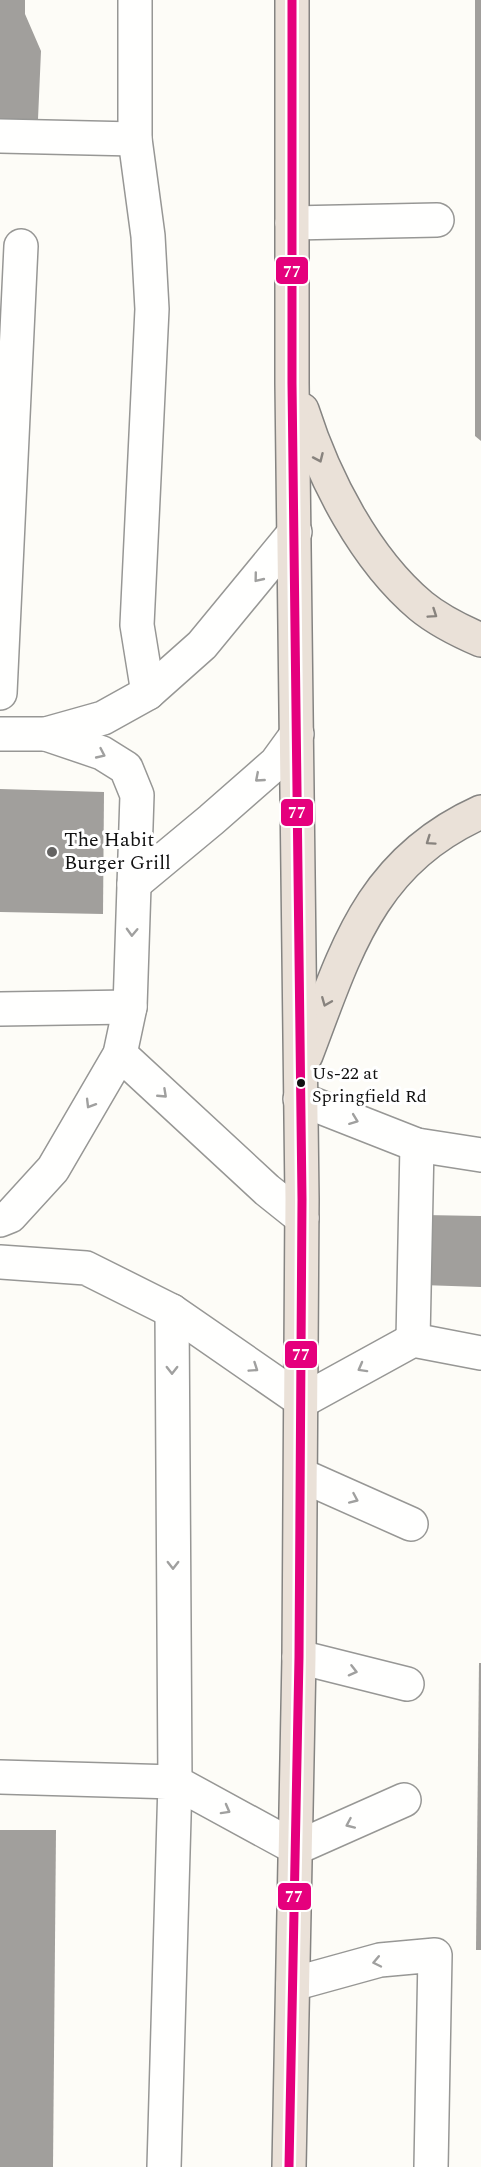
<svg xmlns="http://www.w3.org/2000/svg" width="481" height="2167" viewBox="0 0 481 2167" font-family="Spectral,serif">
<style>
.building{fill:#a19f9c}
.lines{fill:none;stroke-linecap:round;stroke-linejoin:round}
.minor-casing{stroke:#979795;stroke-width:36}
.highway-casing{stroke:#858482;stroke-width:36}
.minor{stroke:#fffffe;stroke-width:33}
.highway{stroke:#eae1d8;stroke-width:33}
.bus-1-casing{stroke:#fff;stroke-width:14}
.bus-1{stroke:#e5007d;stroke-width:9}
.oneway{stroke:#88837e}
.oneway2{stroke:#a0a09f}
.poi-dot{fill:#646362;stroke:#fff;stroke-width:2}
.bus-dot{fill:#111;stroke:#fff;stroke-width:2}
.labels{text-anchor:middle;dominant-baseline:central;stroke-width:6;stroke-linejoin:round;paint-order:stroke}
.bus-label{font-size:18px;fill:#111;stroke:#fff;text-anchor:start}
.poi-label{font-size:20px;fill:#111;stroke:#fff;text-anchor:start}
.line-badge{stroke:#fff;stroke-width:2}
.badge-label{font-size:16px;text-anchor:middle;font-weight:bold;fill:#fff}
</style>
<rect width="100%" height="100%" fill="#fdfcf7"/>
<g class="building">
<path d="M0,0H25V14L41,51L38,119H0Z"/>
<path d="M475,0H481V441L475,436Z"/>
<path d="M0,789L104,792L103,914L0,912Z"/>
<path d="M424,1215L481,1216V1287L422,1285Z"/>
<path d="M479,1663H481V1950H476Z"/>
<path d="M0,1830H56L53,2167H0Z"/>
</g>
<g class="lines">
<g class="minor-casing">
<g id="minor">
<path d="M135,0V139L148,236L152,309L137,625L148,693"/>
<path d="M0,136L135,139"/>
<path d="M292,223L437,220"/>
<path d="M0,693L21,246"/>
<path d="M0,734H46L103,718L148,693L202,645L295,532"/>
<path d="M134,884L211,820L276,763L297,734"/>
<path d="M0,1009L130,1007"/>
<path d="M120,1054L267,1190L302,1218"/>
<path d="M300,1099L417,1145L481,1155"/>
<path d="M0,1220L10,1216L53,1169L120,1054L130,1007L137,795L126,768L102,753L46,734"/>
<path d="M0,1262L86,1268L172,1311L302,1401L413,1340L481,1353"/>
<path d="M172,1311L175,1782L296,1848L404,1800"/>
<path d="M413,1340L417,1145"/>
<path d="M301,1475L411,1524"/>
<path d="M299,1657L407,1684"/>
<path d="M0,1777L175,1782L164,2167"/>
<path d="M293,1984L380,1960L435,1955L431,2167"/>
</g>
</g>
<g class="highway-casing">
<g id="highway">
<path d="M302,410C324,479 365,559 421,606C438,620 460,631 481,640"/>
<path d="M306,1055C346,950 370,862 481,812"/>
<path d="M289,2167L299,1657L302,1199L292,383V0"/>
</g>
</g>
<use href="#minor" class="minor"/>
<use href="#highway" class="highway"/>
<g class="bus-1-casing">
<path id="bus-1" d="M289,2167L299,1657L302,1199L292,383V0"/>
</g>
<use href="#bus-1" class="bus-1"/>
</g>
<defs><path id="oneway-chevron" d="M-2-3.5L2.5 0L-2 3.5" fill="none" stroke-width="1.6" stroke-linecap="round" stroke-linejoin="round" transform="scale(1.5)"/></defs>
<g class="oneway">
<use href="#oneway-chevron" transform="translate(319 458) rotate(66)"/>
<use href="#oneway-chevron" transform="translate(433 614) rotate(34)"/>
<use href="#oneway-chevron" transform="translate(430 841) rotate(145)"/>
<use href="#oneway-chevron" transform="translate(326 1002) rotate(112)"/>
</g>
<g class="oneway2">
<use href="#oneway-chevron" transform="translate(258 578) rotate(129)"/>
<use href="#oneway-chevron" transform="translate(101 754) rotate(25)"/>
<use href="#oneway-chevron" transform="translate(259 778) rotate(139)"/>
<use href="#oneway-chevron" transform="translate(132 932) rotate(92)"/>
<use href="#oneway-chevron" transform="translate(163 1094) rotate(43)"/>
<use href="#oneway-chevron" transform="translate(90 1104) rotate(121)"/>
<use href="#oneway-chevron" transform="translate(354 1120) rotate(21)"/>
<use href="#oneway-chevron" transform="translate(254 1368) rotate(34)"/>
<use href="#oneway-chevron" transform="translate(362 1368) rotate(151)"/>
<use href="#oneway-chevron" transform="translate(172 1370) rotate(90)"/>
<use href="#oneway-chevron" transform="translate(354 1499) rotate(24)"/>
<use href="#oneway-chevron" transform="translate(173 1565) rotate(90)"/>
<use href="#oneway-chevron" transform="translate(353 1671) rotate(14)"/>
<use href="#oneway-chevron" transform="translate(226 1810) rotate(29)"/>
<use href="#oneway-chevron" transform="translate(350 1824) rotate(156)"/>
<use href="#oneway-chevron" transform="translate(377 1962) rotate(168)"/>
</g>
<circle class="poi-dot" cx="52" cy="852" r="6"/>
<circle class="bus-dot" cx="301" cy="1083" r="5"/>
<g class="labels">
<g class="bus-label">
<text x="312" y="1073">Us-22 at<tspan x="312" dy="23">Springfield Rd</tspan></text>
</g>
<g class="poi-label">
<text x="64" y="840">The Habit<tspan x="64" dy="23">Burger Grill</tspan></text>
</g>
</g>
<g class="line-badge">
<rect x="275" y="256" width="34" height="29" rx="6" fill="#e5007d"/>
<rect x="280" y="798" width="34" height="29" rx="6" fill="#e5007d"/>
<rect x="284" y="1340" width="34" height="29" rx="6" fill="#e5007d"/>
<rect x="277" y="1882" width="35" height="29" rx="6" fill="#e5007d"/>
</g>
<g class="badge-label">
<text x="292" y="277">77</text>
<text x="297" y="818">77</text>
<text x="301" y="1360">77</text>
<text x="294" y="1902">77</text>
</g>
</svg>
